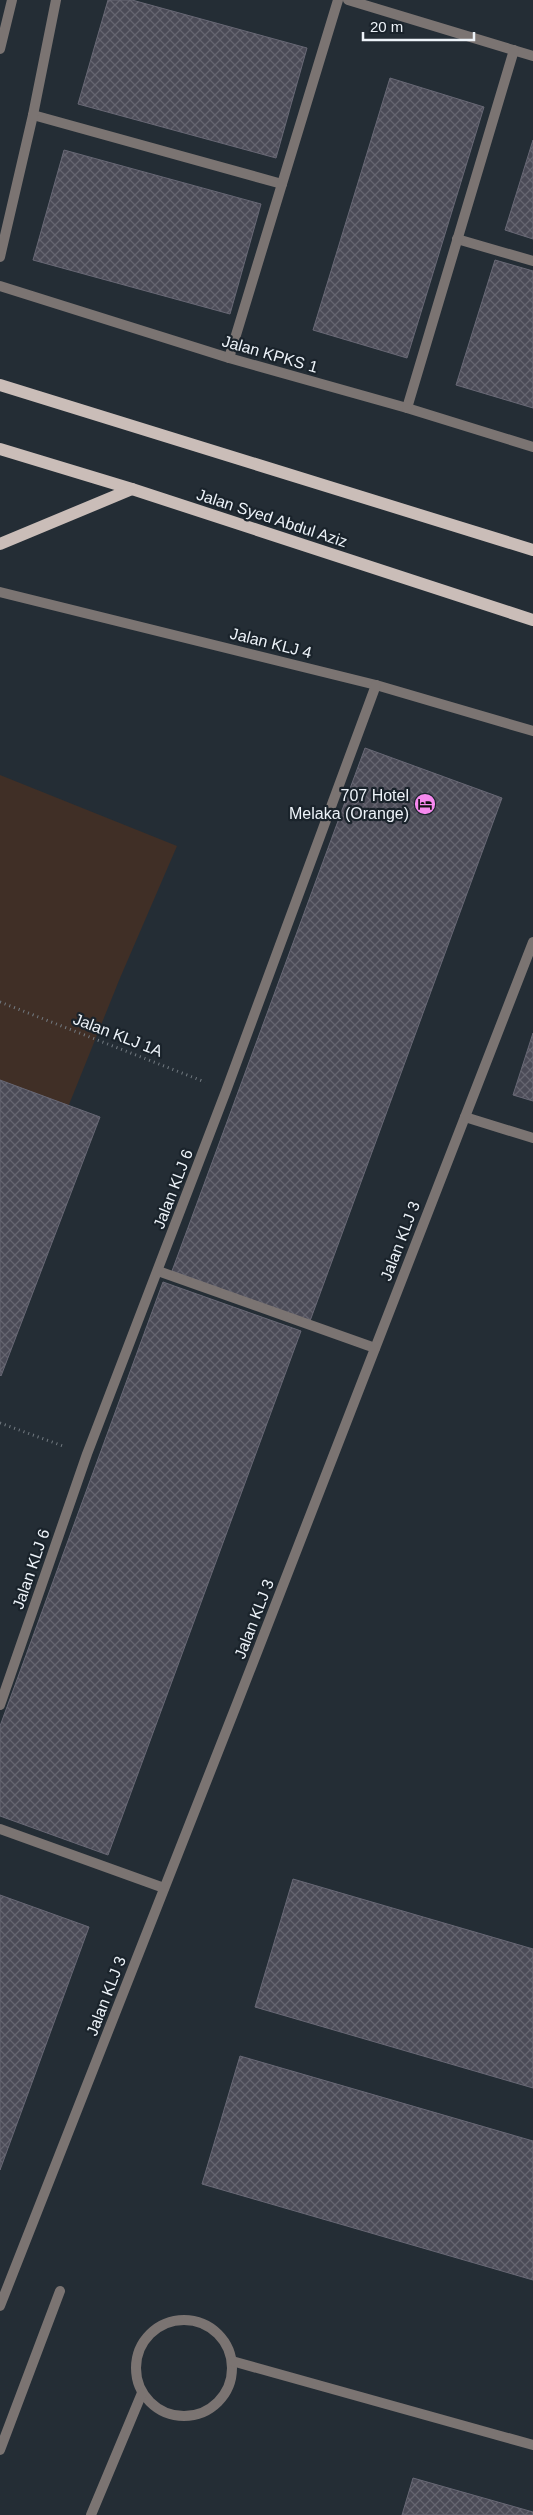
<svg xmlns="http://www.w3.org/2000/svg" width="533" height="2515" viewBox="0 0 533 2515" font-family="Arial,sans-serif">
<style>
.commercial{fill:#402f26}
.building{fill:url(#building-cross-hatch);stroke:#686875}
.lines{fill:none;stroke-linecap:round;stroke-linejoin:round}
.path{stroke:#737b82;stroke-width:3;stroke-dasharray:1 4;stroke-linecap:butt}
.service{stroke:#7b7472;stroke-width:10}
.minor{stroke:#7b7472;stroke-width:10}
.primary{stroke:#cabdb8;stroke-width:12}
.labels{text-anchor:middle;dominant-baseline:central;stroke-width:4.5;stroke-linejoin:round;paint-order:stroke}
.street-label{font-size:16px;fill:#edf3f9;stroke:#1a232b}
.poi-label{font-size:16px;fill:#edf3f9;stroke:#1a232b;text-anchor:end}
</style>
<defs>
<pattern id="building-cross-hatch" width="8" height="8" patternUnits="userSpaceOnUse" patternTransform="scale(1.25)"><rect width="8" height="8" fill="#4b4b57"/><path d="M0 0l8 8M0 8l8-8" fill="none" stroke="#656570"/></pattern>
</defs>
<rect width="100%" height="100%" fill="#242d35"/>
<path class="commercial" d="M0,775L177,846L120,978L35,1189L0,1174Z"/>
<g class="building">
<path d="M108,0H132L307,48L276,158L78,104Z"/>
<path d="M390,78L484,107L407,358L313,330Z"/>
<path d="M533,140V239L505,230Z"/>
<path d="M64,150L261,204L230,314L33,260Z"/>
<path d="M495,260L533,271V408L456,385Z"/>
<path d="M365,748L502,798L310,1321L172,1271Z"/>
<path d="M533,1033V1101L513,1095Z"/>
<path d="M0,1080L100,1117L1,1376L0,1375Z"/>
<path d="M163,1282L301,1331L108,1855L0,1816V1726Z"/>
<path d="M293,1879L533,1949V2088L255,2007Z"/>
<path d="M0,1895L89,1927L0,2170Z"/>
<path d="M240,2056L533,2141V2280L202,2184Z"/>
<path d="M413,2478L533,2512V2515H402Z"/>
</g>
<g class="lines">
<g class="path">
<path d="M0,1002L205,1082"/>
<path d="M0,1423L63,1446"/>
</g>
<g class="service">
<path d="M33,115L282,184"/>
<path d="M457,239L533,261"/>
<path d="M158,1271L375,1348"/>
<path d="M0,1829L164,1888"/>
<circle cx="184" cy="2368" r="48"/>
<path d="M232,2361L533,2445"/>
<path d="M0,2450L60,2291"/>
<path d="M91,2515L142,2393"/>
</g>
<g class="minor">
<path d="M348,0L533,56"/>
<path d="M0,49L12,0"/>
<path d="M0,257L33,115L56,0"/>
<path d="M0,286L229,358L407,408L533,447"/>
<path d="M229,358L338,0"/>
<path d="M407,408L514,50"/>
<path d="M0,592L376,685L533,731"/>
<path d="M465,1117L533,1138"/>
<path d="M0,1705L87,1454L226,1091L376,685"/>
<path d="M0,2306L238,1701L533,942"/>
</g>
<g class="primary">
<path d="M0,385L533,550"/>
<path d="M0,449L132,489L533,620"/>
<path d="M0,544L132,489"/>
</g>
</g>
<defs>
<g id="hotel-disc" transform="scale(1.125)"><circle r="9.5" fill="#f689ee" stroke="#1a232b"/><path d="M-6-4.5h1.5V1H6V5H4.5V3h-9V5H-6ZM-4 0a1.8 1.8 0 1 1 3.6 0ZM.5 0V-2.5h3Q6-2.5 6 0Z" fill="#111"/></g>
</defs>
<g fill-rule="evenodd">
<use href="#hotel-disc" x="425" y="804"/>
</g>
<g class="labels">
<g class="street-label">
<text transform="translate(270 354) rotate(16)">Jalan KPKS 1</text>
<text transform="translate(272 518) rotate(18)">Jalan Syed Abdul Aziz</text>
<text transform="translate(271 643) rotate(14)">Jalan KLJ 4</text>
<text transform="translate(118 1035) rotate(21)">Jalan KLJ 1A</text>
<text transform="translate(173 1189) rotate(-69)">Jalan KLJ 6</text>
<text transform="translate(400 1241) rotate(-69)">Jalan KLJ 3</text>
<text transform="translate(31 1569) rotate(-71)">Jalan KLJ 6</text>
<text transform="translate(254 1619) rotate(-69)">Jalan KLJ 3</text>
<text transform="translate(106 1996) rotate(-69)">Jalan KLJ 3</text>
</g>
<g class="poi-label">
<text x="409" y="795">707 Hotel<tspan x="409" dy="18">Melaka (Orange)</tspan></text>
</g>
</g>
<path d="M363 32v8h111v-8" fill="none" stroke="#edf3f9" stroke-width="2.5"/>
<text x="370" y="32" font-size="15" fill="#edf3f9" stroke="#1a232b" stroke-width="4" paint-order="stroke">20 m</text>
</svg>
